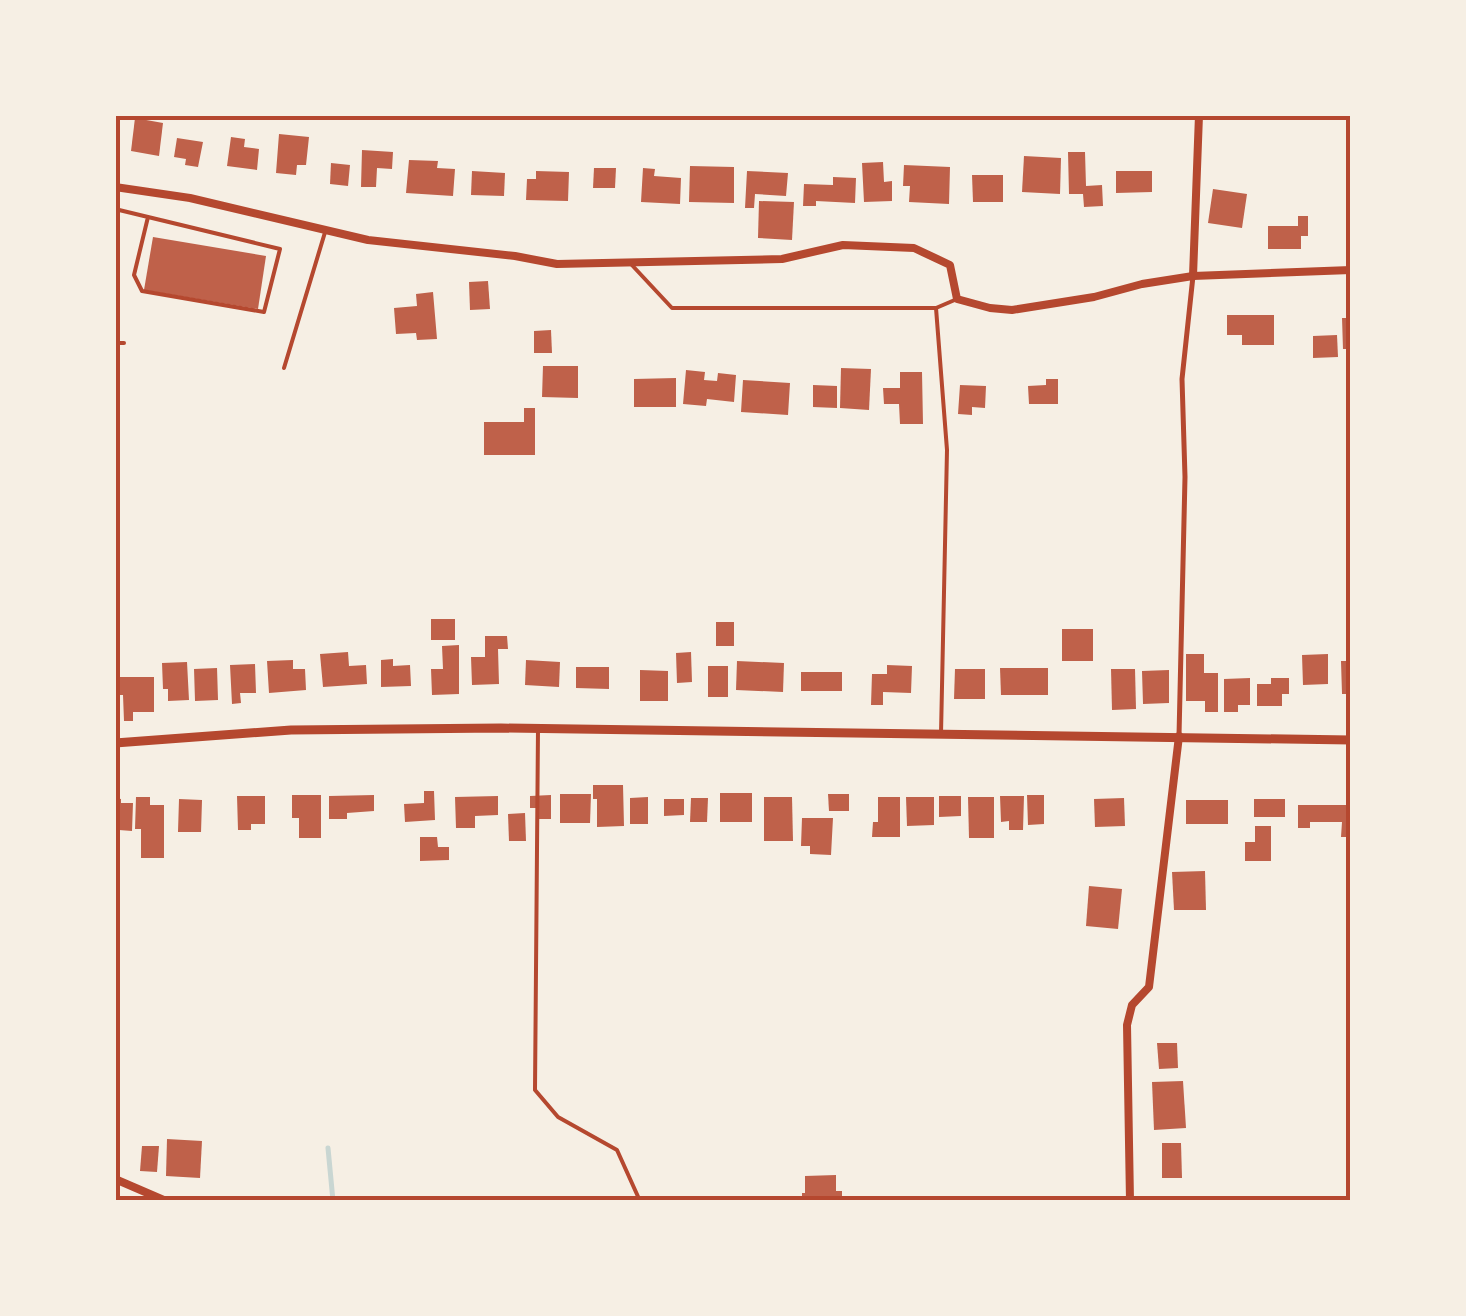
<svg xmlns="http://www.w3.org/2000/svg" width="1466" height="1316" viewBox="0 0 1466 1316" font-family="Helvetica,sans-serif">
<style>
.lines{fill:none;stroke-linecap:round;stroke-linejoin:round}
.stream{stroke:#c9d6d2;stroke-width:5}
.building{fill:#bf614a}
.service{stroke:#b5482f;stroke-width:4}
.pedestrian{stroke:#b5482f;stroke-width:5}
.minor{stroke:#b5482f;stroke-width:8}
.tertiary{stroke:#b5482f;stroke-width:9}
.neatline{fill:none;stroke:#b5482f;stroke-width:4}
</style>
<rect width="100%" height="100%" fill="#f6efe4"/>
<g class="lines">
<path class="stream" d="M328,1148L333,1201"/>
</g>
<g class="building">
<path d="M135,118L163,123L159,156L131,151Z"/>
<path d="M279,134L309,137L306,165H297L296,175L276,173Z"/>
<path d="M231,137L245,139L244,147L259,149L257,170L227,166Z"/>
<path d="M177,138L203,142L198,167L185,165L186,159L174,157Z"/>
<path d="M362,150L393,152L392,169L377,168L376,187H361Z"/>
<path d="M1068,152H1085L1086,186L1102,185L1103,206L1084,207L1083,194H1069Z"/>
<path d="M1024,156L1061,158L1060,194L1022,192Z"/>
<path d="M409,160L438,161L437,168L455,169L453,196L406,193Z"/>
<path d="M883,162L884,182L892,181V201L864,202L862,163Z"/>
<path d="M331,163L350,165L348,186L330,184Z"/>
<path d="M904,165L950,167L949,204L909,202L910,186H903Z"/>
<path d="M690,166L734,167V203L689,202Z"/>
<path d="M594,168H616L615,188H593Z"/>
<path d="M643,168L655,169L654,176L681,178L680,204L641,202Z"/>
<path d="M472,171L505,173L504,196L471,195Z"/>
<path d="M536,171L569,172L568,201L526,200L527,179H536Z"/>
<path d="M747,171L788,173L786,196L755,194L754,208H745Z"/>
<path d="M1116,171H1152V192L1116,193Z"/>
<path d="M972,175H1003V202H973Z"/>
<path d="M833,177L856,178L855,203L816,201V206H803L804,184L833,185Z"/>
<path d="M1213,189L1247,194L1242,228L1208,223Z"/>
<path d="M759,201L794,202L792,240L758,238Z"/>
<path d="M1298,216H1308V236H1301V249H1268V226H1298Z"/>
<path d="M153,237L266,256L258,309L144,290Z"/>
<path d="M488,281L490,309L470,310L469,282Z"/>
<path d="M433,292L437,339L417,340L416,333L396,334L394,308L417,306L416,294Z"/>
<path d="M1227,315H1274V345H1242V335H1227Z"/>
<path d="M1342,318H1351V349H1343Z"/>
<path d="M551,330L552,353H534V331Z"/>
<path d="M1337,335L1338,357L1313,358V336Z"/>
<path d="M543,366H578V398L542,397Z"/>
<path d="M841,368L871,369L869,410L840,408Z"/>
<path d="M686,370L705,372L704,380L717,381L718,373L736,375L734,402L707,399L706,406L683,404Z"/>
<path d="M900,372H922L923,424H900L899,404H884L883,388H900Z"/>
<path d="M676,378V407H634V379Z"/>
<path d="M1046,379H1058V404H1029L1028,386L1046,385Z"/>
<path d="M743,380L790,383L788,415L741,412Z"/>
<path d="M813,385L837,386V408L813,407Z"/>
<path d="M960,385L986,386L985,408L972,407V415L958,414Z"/>
<path d="M524,408H535V455H484V422H524Z"/>
<rect x="431" y="619" width="24" height="21"/>
<rect x="716" y="622" width="18" height="24"/>
<rect x="1062" y="629" width="31" height="32"/>
<path d="M485,636H507L508,649H498L499,684L472,685L471,657H485Z"/>
<path d="M459,645V694L432,695L431,669H443L442,646Z"/>
<path d="M348,652L349,666L366,665L367,684L323,687L320,654Z"/>
<path d="M691,652L692,682L677,683L676,653Z"/>
<path d="M1186,654H1204V673H1218V712H1205V701H1186Z"/>
<path d="M1328,654V684L1303,685L1302,655Z"/>
<path d="M393,659V666L410,665L411,686L381,687V660Z"/>
<path d="M293,660V669H305L306,690L269,693L267,661Z"/>
<path d="M526,660L560,662L559,687L525,685Z"/>
<path d="M737,661L784,663L783,692L736,690Z"/>
<path d="M1341,661H1351V694H1342Z"/>
<path d="M187,662L189,700L168,701V689H163L162,663Z"/>
<path d="M255,664L256,693H240L241,703L232,704L230,665Z"/>
<path d="M887,665L912,666L911,693L883,692V705H871L872,674H887Z"/>
<rect x="708" y="666" width="20" height="31"/>
<path d="M576,667H609V689L576,688Z"/>
<path d="M217,668L218,700L195,701L194,669Z"/>
<path d="M1000,668H1048V695H1001Z"/>
<path d="M955,669H985V699H954Z"/>
<path d="M1111,669H1135L1136,709L1112,710Z"/>
<path d="M640,670L668,671V701H640Z"/>
<path d="M1169,670V703L1143,704L1142,671Z"/>
<rect x="801" y="672" width="41" height="19"/>
<path d="M115,677H154V712H133V721H124L123,695H115Z"/>
<path d="M1250,678V705H1238V712H1224V679Z"/>
<path d="M1271,678H1289V694H1282V706H1257V684H1271Z"/>
<path d="M593,785H623L624,826L597,827V799H593Z"/>
<path d="M424,791H434L435,820L405,822L404,804L424,803Z"/>
<rect x="720" y="793" width="32" height="29"/>
<path d="M560,794H591L590,823H560Z"/>
<path d="M828,794H849V811H829Z"/>
<path d="M292,795H321V838H299V818H292Z"/>
<path d="M374,795V811L347,813V819H329V796Z"/>
<path d="M551,795V819H538V808H530V796Z"/>
<path d="M1027,795H1044V824L1028,825Z"/>
<path d="M237,796H265V824H251V830H238Z"/>
<path d="M498,796V815L475,816V828H456L455,797Z"/>
<path d="M939,796H961V816L939,817Z"/>
<path d="M1000,796H1024L1023,830H1009V821L1001,822Z"/>
<path d="M136,797H150V805H164V858H141V829H135Z"/>
<path d="M648,797V824H630V798Z"/>
<path d="M764,797H792L793,841H764Z"/>
<path d="M878,797H900V837H872L873,822H878Z"/>
<path d="M906,797H934V825L907,826Z"/>
<path d="M968,797H994V838H969Z"/>
<path d="M115,798L121,799V803H133L132,831L119,830V838H115Z"/>
<path d="M691,798H708L707,822H690Z"/>
<path d="M1124,798L1125,826L1095,827L1094,799Z"/>
<path d="M179,799L202,800L201,832H178Z"/>
<path d="M664,799H684V815L664,816Z"/>
<rect x="1254" y="799" width="31" height="18"/>
<rect x="1186" y="800" width="42" height="24"/>
<path d="M1298,805H1351V837H1341L1342,822H1310V828H1298Z"/>
<path d="M525,813L526,841H509L508,814Z"/>
<path d="M802,818H833L831,855L810,854V846H801Z"/>
<path d="M1255,826H1271V861H1245V842H1255Z"/>
<path d="M420,837H437L438,847H449V860L420,861Z"/>
<path d="M1205,871L1206,910H1174L1172,872Z"/>
<path d="M1089,886L1122,889L1118,929L1086,926Z"/>
<path d="M1157,1043H1177L1178,1068L1159,1069Z"/>
<path d="M1183,1081L1186,1128L1154,1130L1152,1082Z"/>
<path d="M167,1139L202,1141L200,1178L166,1176Z"/>
<path d="M1162,1143H1181L1182,1178H1162Z"/>
<path d="M142,1146H159L157,1172L140,1171Z"/>
<path d="M836,1175V1191H842V1201H802V1193H805V1176Z"/>
</g>
<g class="lines">
<g class="service">
<path d="M115,209L280,249L264,312L142,291L134,275L148,217"/>
<path d="M630,263L672,308H936"/>
<path d="M115,343H124"/>
<path d="M284,368L326,229"/>
<path d="M538,729L535,1090L558,1117L617,1150L640,1201"/>
<path d="M941,734L947,450L936,308L957,299"/>
</g>
<path class="pedestrian" d="M1179,736L1185,477L1182,379L1193,276"/>
<g class="minor">
<path d="M115,187L190,198L368,240L515,256L557,264L782,259L843,245L914,248L950,265L957,299L990,308L1012,310L1094,297L1142,284L1193,276L1351,270"/>
<path d="M1193,276L1199,115"/>
<path d="M115,1179L166,1201"/>
<path d="M1130,1201L1127,1025L1132,1005L1149,987L1179,736"/>
</g>
<path class="tertiary" d="M115,743L291,730L501,728L1351,740"/>
</g>
<rect width="1466" height="1316" fill="none" stroke="#f6efe4" stroke-width="235"/>
<rect x="118" y="118" width="1230" height="1080" class="neatline"/>
</svg>
